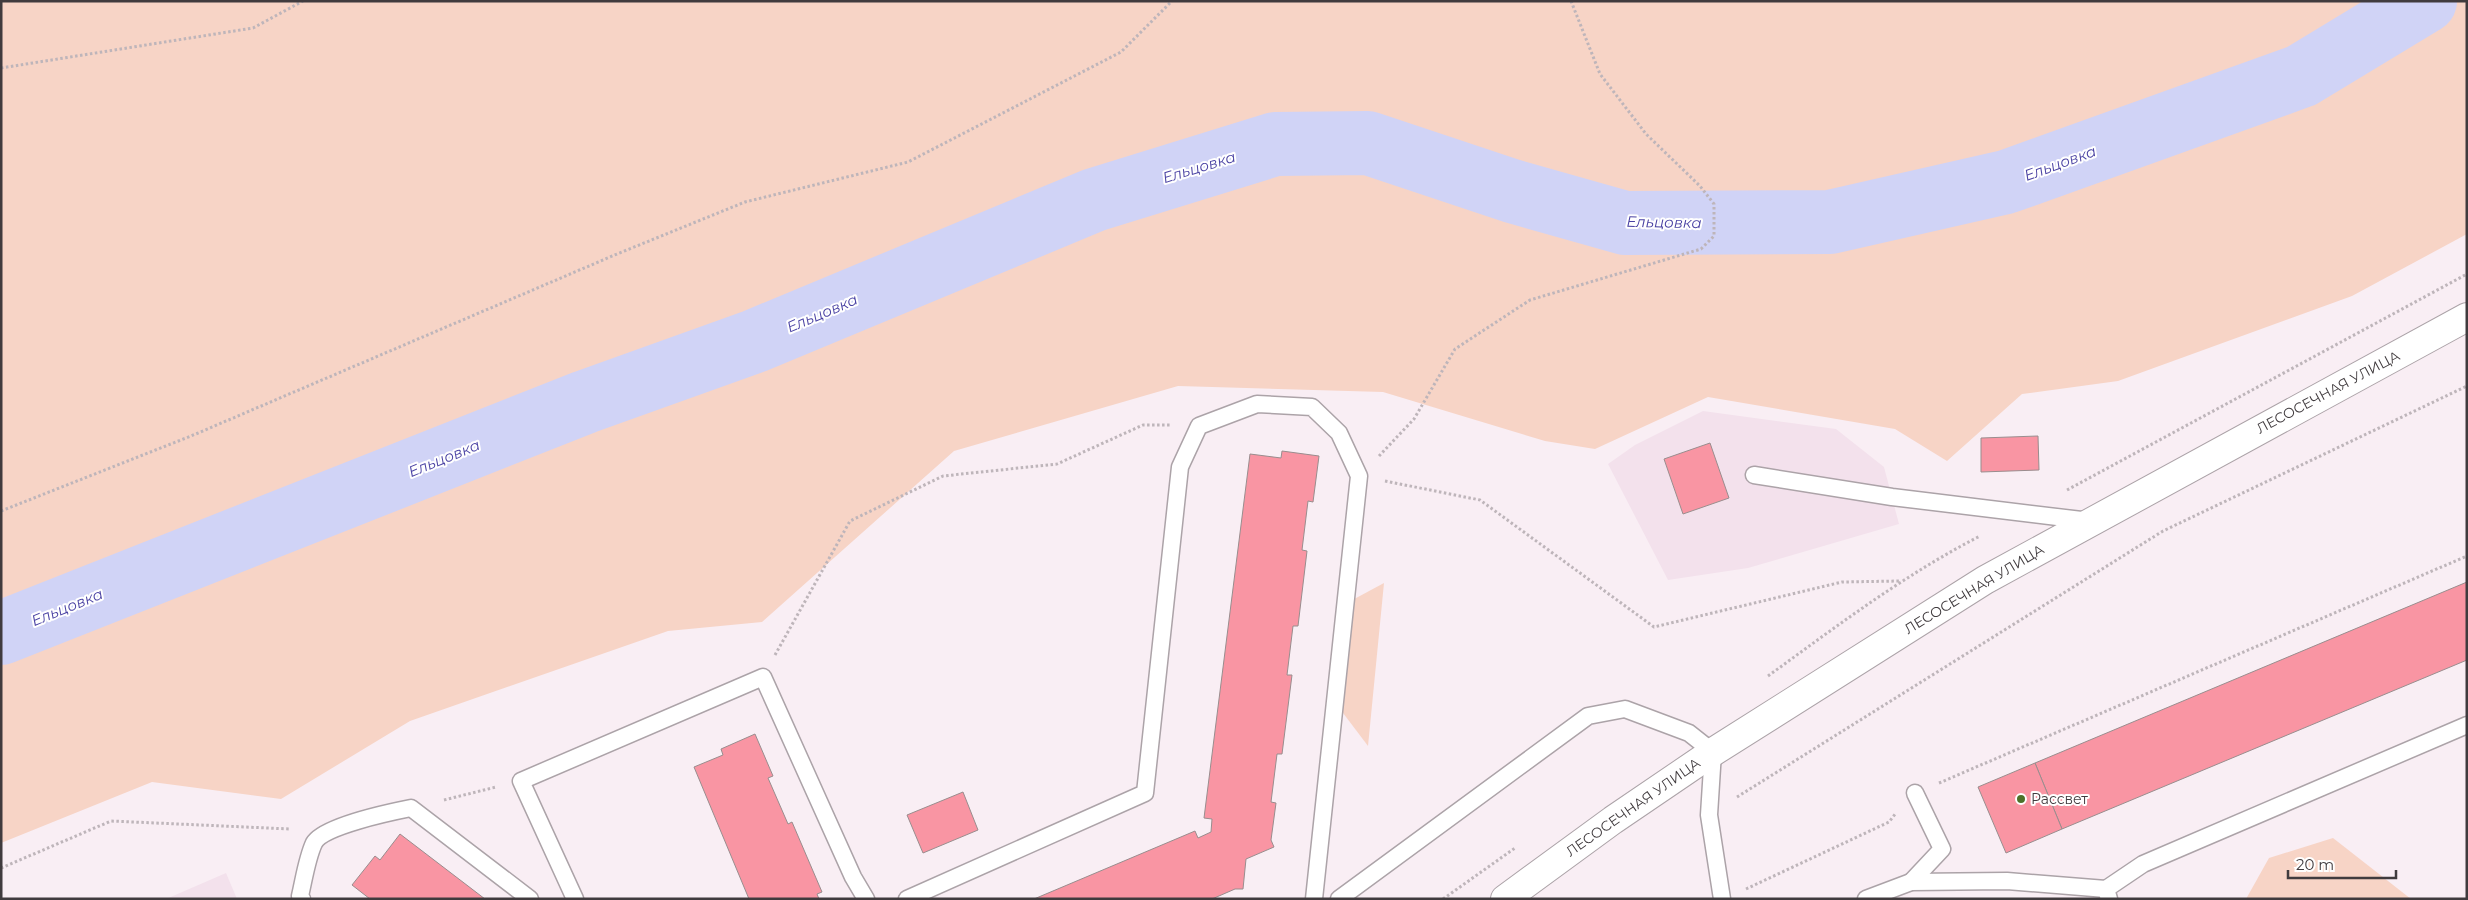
<svg xmlns="http://www.w3.org/2000/svg" width="2468" height="900" viewBox="0 0 2468 900" font-family="Montserrat,sans-serif">
<style>
.built{fill:#f3e1ec}
.green{fill:#f7d4c6}
.lines{fill:none;stroke-linecap:round;stroke-linejoin:round}
.river{stroke:#d0d3f6;stroke-width:64}
.building{fill:#f995a3;stroke:#998d8e}
.lane-casing{stroke:#aca3a8;stroke-width:19}
.secondary-casing{stroke:#aca3a8;stroke-width:30}
.path{stroke:#beb5ba;stroke-width:3;stroke-dasharray:2.5 2.5;stroke-linecap:butt}
.lane{stroke:#fff;stroke-width:16}
.secondary{stroke:#fff;stroke-width:28}
.poi-dot{fill:#4d7129;stroke:#fff;stroke-width:2}
.labels{text-anchor:middle;dominant-baseline:central;stroke-width:4;stroke-linejoin:round;paint-order:stroke}
.street-label{font-size:14px;fill:#403b3e;stroke:#fff}
.poi-label{font-size:14px;fill:#403b3e;stroke:#fff;text-anchor:start}
.water-label{font-size:15px;font-style:italic;fill:#4a42a3;stroke:#fff}
</style>
<rect width="100%" height="100%" fill="#f9eef4"/>
<g class="built">
<path d="M1703,411L1836,429L1884,467L1899,524L1748,568L1668,580L1608,464L1635,445Z"/>
<path d="M226,873L237,899H166Z"/>
</g>
<g class="green">
<path d="M1,1H2467V234L2352,296L2118,381L2022,394L1947,461L1895,429L1708,397L1595,449L1545,441L1383,392L1178,386L954,451L762,622L668,631L410,721L281,799L152,782L1,843Z"/>
<path d="M1384,583L1368,746L1337,705L1345,604Z"/>
<path d="M2333,838L2411,899H2246L2269,858Z"/>
</g>
<g class="lines">
<path class="river" d="M1,633L585,402L755,341L1094,200L1275,144L1368,143L1512,191L1625,223L1830,222L2006,182L2301,76L2425,1"/>
</g>
<g class="building">
<path d="M2038,436L2039,470L1981,472V438Z"/>
<path d="M1710,443L1729,498L1683,514L1664,459Z"/>
<path d="M1282,451L1319,456L1313,502L1308,501L1302,550L1307,551L1298,626H1293L1287,675H1292L1282,754H1277L1271,802L1276,803L1271,840L1274,847L1246,859L1243,889H1235L1212,899H1034L1195,831L1198,838L1211,832L1212,819L1204,818L1250,454L1281,458Z"/>
<path d="M2467,582V660L2062,829L2035,763Z"/>
<path d="M755,734L773,776L768,778L788,824L792,822L822,892L817,894L819,899H749L694,767L723,755L721,749Z"/>
<path d="M2035,763L2062,829L2006,853L1978,787Z"/>
<path d="M963,792L978,830L923,853L907,815Z"/>
<path d="M400,834L485,899H370L352,885L375,856L380,860Z"/>
</g>
<g class="lines">
<g class="lane-casing">
<g id="lane">
<path d="M1754,475L1892,497L2090,521"/>
<path d="M1911,882L1942,849L1915,793"/>
<path d="M302,899L300,896C304,879 307,858 314,843C323,826 391,812 411,808L530,899"/>
<path d="M575,899L521,781L763,677L853,877L866,899"/>
<path d="M907,899L1145,793L1180,467L1199,426L1257,404L1312,407L1339,433L1359,476L1314,899"/>
<path d="M1339,899L1588,716L1625,709L1689,733L1713,752L1709,815L1722,899"/>
<path d="M1866,899L1911,882L2007,881L2106,889"/>
<path d="M2109,899L2106,889L2143,864L2467,725"/>
</g>
</g>
<g class="secondary-casing">
<path id="secondary" d="M1505,899L1613,820L1713,752L1985,580L2467,317"/>
</g>
<g class="path">
<path d="M1,68L253,28L303,1"/>
<path d="M1379,456L1414,419L1455,349L1530,300L1701,249L1714,236V204L1700,186L1646,134L1600,74L1571,1"/>
<path d="M1385,481L1480,500L1654,627L1842,582L1900,581"/>
<path d="M2067,490L2467,274"/>
<path d="M1,511L191,436L617,254L745,202L908,162L1121,52L1172,1"/>
<path d="M775,655L850,521L943,476L1057,464L1143,425H1170"/>
<path d="M1768,676C1837,626 1904,575 1980,536"/>
<path d="M1939,783L2467,556"/>
<path d="M1737,797L2163,531L2467,386"/>
<path d="M444,800L496,787"/>
<path d="M1,868L111,821L290,829"/>
<path d="M1746,889L1889,822L1896,813"/>
<path d="M1443,899L1515,848"/>
</g>
<use href="#lane" class="lane"/>
<use href="#secondary" class="secondary"/>
</g>
<circle class="poi-dot" cx="2021" cy="799" r="5"/>
<g class="labels">
<g class="street-label">
<text transform="translate(2328 392) rotate(-28)">ЛЕСОСЕЧНАЯ УЛИЦА</text>
<text transform="translate(1974 589) rotate(-31)">ЛЕСОСЕЧНАЯ УЛИЦА</text>
<text transform="translate(1633 807) rotate(-35)">ЛЕСОСЕЧНАЯ УЛИЦА</text>
</g>
<g class="poi-label">
<text x="2031" y="799">Рассвет</text>
</g>
<g class="water-label">
<text transform="translate(2060 163) rotate(-20)">Ельцовка</text>
<text transform="translate(1199 167) rotate(-17)">Ельцовка</text>
<text transform="translate(1664 222) rotate(1)">Ельцовка</text>
<text transform="translate(822 313) rotate(-23)">Ельцовка</text>
<text transform="translate(444 458) rotate(-22)">Ельцовка</text>
<text transform="translate(67 607) rotate(-22)">Ельцовка</text>
</g>
</g>
<rect width="2468" height="900" fill="none" stroke="#403b3e" stroke-width="5"/>
<path d="M2288 870v8h108v-8" fill="none" stroke="#403b3e" stroke-width="2.5"/>
<text x="2296" y="870" font-size="15" fill="#403b3e" stroke="#ffffff" stroke-width="4" paint-order="stroke">20 m</text>
</svg>
